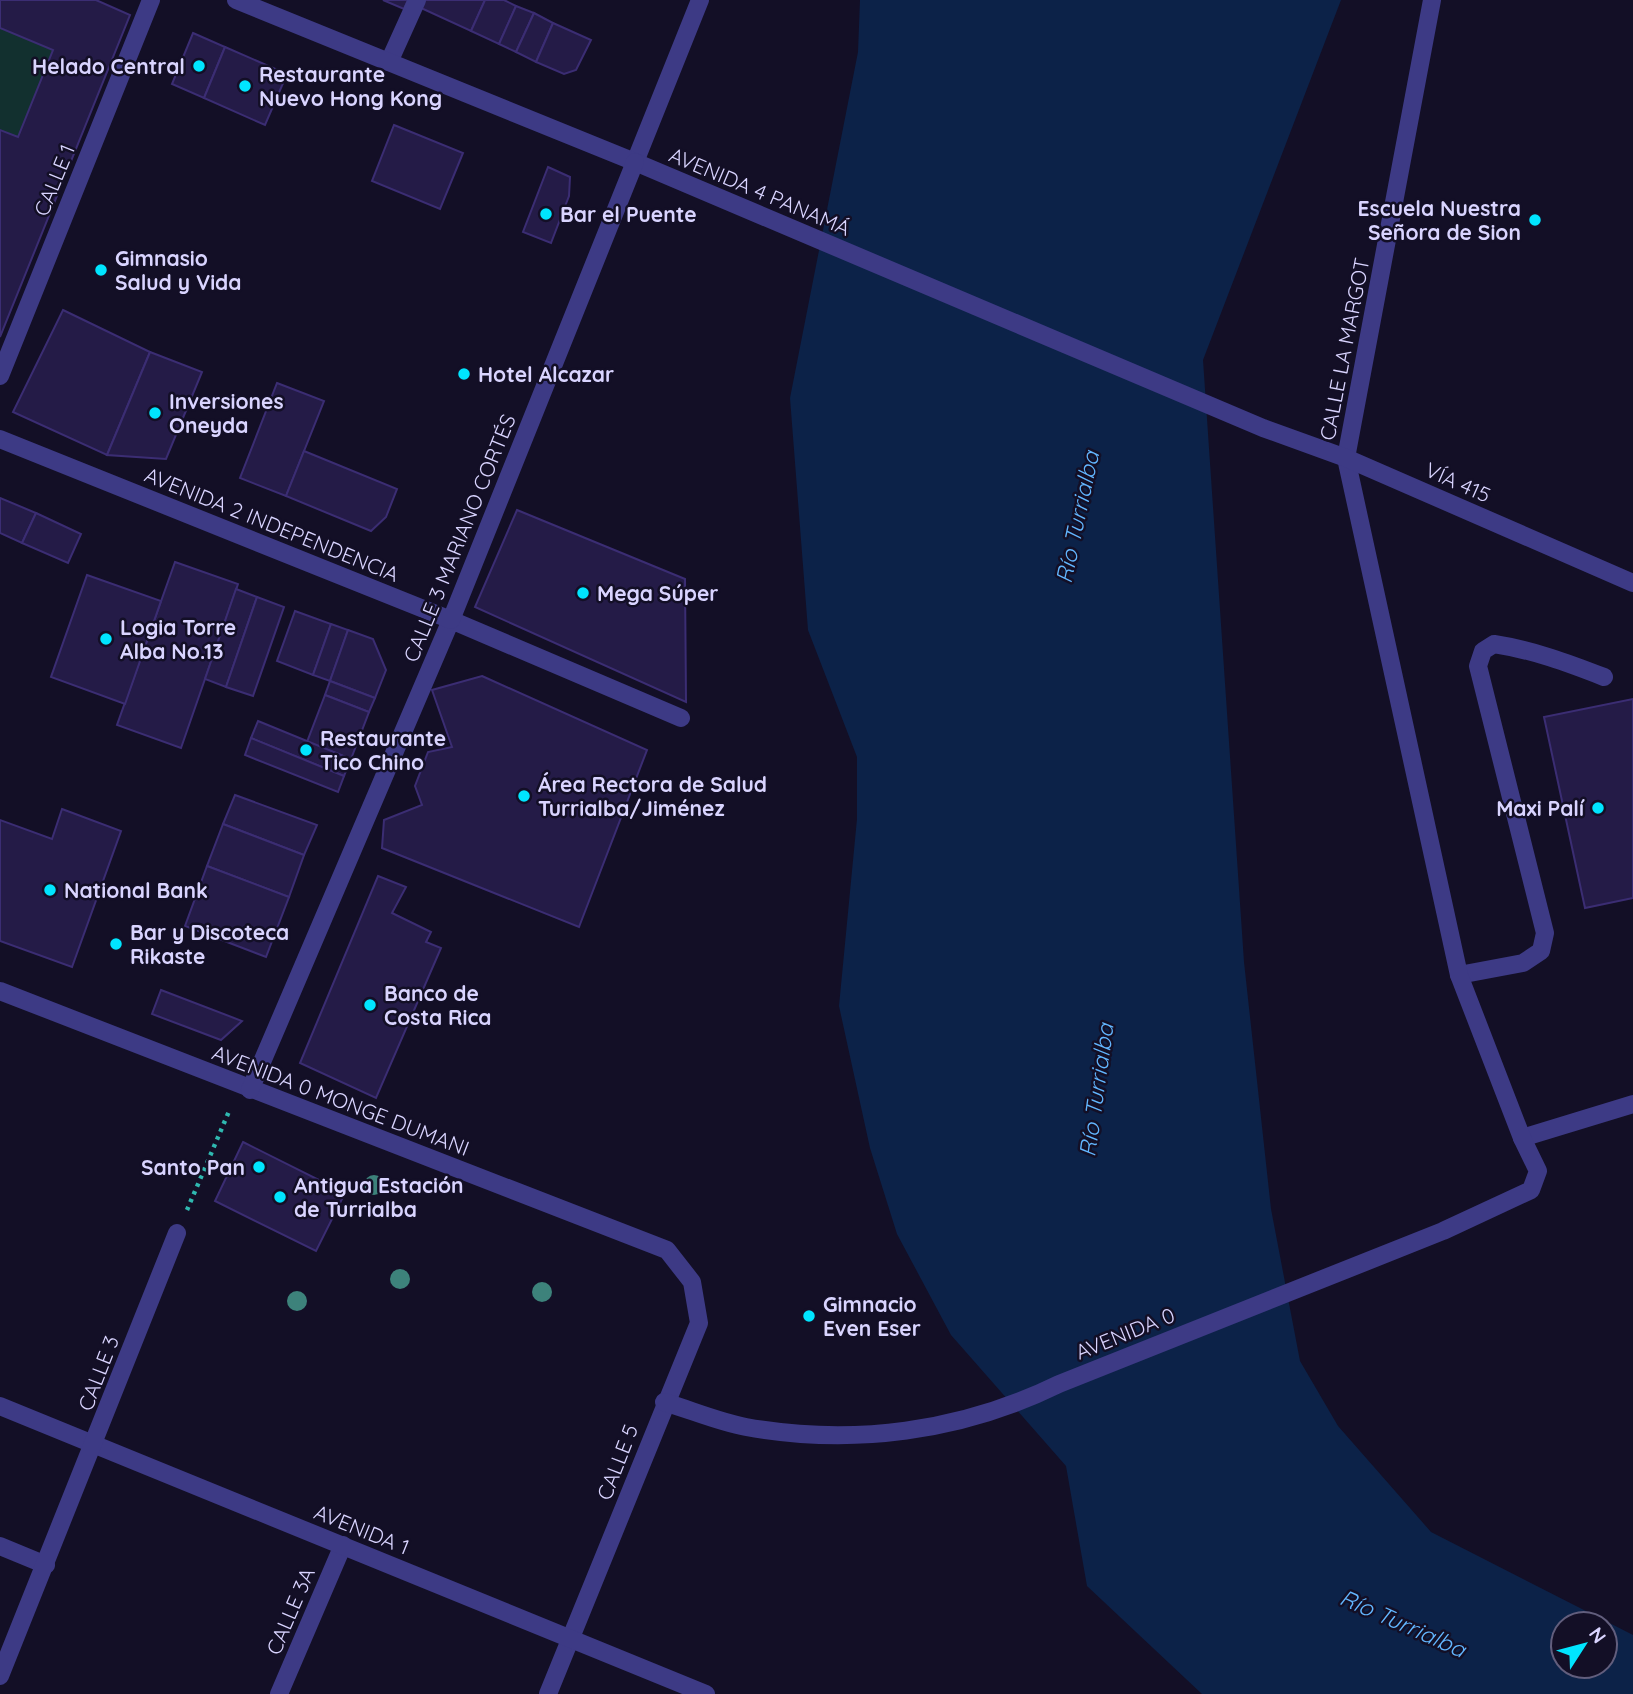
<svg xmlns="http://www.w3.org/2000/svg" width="1633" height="1694" viewBox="0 0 1633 1694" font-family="Quicksand,sans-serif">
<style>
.green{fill:#12302f}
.water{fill:#0c2248;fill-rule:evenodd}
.building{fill:#241b47;stroke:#3b2d73;stroke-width:2}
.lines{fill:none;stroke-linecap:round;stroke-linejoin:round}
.path{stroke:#2fb8b0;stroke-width:4.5;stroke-dasharray:3.5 5;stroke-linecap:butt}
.service{stroke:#3d3a85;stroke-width:18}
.minor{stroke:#3d3a85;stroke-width:18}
.tertiary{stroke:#3d3a85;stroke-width:18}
.tree{fill:#3d827b}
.poi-dot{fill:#00e5ff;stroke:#130f26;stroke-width:2.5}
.labels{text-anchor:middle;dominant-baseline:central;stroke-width:5;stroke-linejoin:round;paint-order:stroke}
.poi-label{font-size:21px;font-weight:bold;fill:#d9d4ff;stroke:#130f26;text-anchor:start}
.street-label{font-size:21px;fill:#d9d4ff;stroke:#130f26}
.water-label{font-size:23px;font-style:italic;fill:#62b6ff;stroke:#130f26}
</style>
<rect width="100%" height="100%" fill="#130f26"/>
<path class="green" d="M0,28L53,50L18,137L0,130Z"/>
<path class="water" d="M860,0H1341L1203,360L1244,962L1271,1209L1300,1361L1338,1426L1431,1532L1633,1635V1694H1202L1087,1586L1066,1466L951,1335L897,1234L870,1148L839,1006L857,819V757L808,630L790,398L858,52ZM1563,1624H1605V1666H1563Z"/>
<g class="building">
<path d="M0,0H96L130,15L0,337V130L18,137L53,50L0,28Z"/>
<path d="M383,0H408L404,9Z"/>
<path d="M425,0H485L471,31L421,8Z"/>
<path d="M485,0H504L516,6L499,44L471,31Z"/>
<path d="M516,6L534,13L516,52L499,44Z"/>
<path d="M534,13L553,23L536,62L516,52Z"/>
<path d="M553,23L591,40L576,70L564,74L536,62Z"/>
<path d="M193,33L225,47L204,98L172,84Z"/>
<path d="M225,47L287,74L265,125L204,98Z"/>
<path d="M394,125L463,153L440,209L372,181Z"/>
<path d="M548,167L570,177L569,196L551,243L523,232Z"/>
<path d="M63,310L150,352L107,455L13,412Z"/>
<path d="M150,352L202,372L166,459L107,455Z"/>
<path d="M277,383L324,401L286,496L240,478Z"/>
<path d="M304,451L397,489L386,517L371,531L286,496Z"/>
<path d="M0,498L36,513L22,543L0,533Z"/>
<path d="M517,510L685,579L686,702L475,607Z"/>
<path d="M36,513L81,534L68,563L22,543Z"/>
<path d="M175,562L238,584L181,748L117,725Z"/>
<path d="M87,575L161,601L125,704L51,677Z"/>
<path d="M236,589L257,597L226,687L205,679Z"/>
<path d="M257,597L284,607L253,696L226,687Z"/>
<path d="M295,611L331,624L313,675L277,661Z"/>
<path d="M331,624L348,630L330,681L313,675Z"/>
<path d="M348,630L373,639L386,670L375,698L330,681Z"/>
<path d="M482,676L647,750L579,927L382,848L384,820L422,805L415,786L428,752L452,747L432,690Z"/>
<path d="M330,681L375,698L369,712L325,695Z"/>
<path d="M325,695L369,712L351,759L307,742Z"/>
<path d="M1633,699V898L1585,908L1544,717Z"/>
<path d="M258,721L351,759L344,776L251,738Z"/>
<path d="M251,738L344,776L338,792L245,755Z"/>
<path d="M235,795L317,825L304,855L223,824Z"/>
<path d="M62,809L121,831L72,967L0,941V820L52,839Z"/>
<path d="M223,824L304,855L289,897L207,866Z"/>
<path d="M207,866L289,897L266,957L185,926Z"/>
<path d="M378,876L406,887L392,913L431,932L426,942L441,948L376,1098L300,1063Z"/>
<path d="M161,990L242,1021L221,1040L152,1014Z"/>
<path d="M243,1142L345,1193L316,1251L215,1201Z"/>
</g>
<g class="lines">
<path class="path" d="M187,1210L230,1109"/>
<g class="service">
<path d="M389,62L417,0"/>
<path d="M1459,975L1523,963L1541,951L1545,933L1478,666L1483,651L1494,644C1533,650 1568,663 1604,677"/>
<path d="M0,1546L46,1565"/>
<path d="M279,1694L343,1545"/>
</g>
<g class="minor">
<path d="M635,162L700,0"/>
<path d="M0,376L151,0"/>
<path d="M0,991L667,1250L692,1282L699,1323L548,1694"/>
<path d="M250,1090L451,620L681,718"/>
<path d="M1522,1138L1633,1104"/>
<path d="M664,1402C691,1410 719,1422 746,1427C853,1446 961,1432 1059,1384L1443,1231L1531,1190L1538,1171L1522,1138L1459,975L1346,458L1432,0"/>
<path d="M0,1406L706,1694"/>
<path d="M0,1676L177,1233"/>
</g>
<g class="tertiary">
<path d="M236,0L635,162L1263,428L1346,458L1633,583"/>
<path d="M0,439L451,620L635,162"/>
</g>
</g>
<g class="tree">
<circle cx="374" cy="1185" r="10"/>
<circle cx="400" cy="1279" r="10"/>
<circle cx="542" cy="1292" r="10"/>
<circle cx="297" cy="1301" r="10"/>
</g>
<g class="poi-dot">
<circle cx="199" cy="66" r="7"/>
<circle cx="245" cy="86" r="7"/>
<circle cx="546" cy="214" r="7"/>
<circle cx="1535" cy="220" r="7"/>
<circle cx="101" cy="270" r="7"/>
<circle cx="464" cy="374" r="7"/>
<circle cx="155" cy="413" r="7"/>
<circle cx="583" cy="593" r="7"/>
<circle cx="106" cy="639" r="7"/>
<circle cx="306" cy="750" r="7"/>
<circle cx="524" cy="796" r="7"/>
<circle cx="1598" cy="808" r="7"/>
<circle cx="50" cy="890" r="7"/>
<circle cx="116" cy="944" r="7"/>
<circle cx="370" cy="1005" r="7"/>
<circle cx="259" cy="1167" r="7"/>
<circle cx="280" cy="1197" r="7"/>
<circle cx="809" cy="1316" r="7"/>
</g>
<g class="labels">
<g class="poi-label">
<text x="185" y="66" text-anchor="end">Helado Central</text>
<text x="259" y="74">Restaurante<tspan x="259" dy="24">Nuevo Hong Kong</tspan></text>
<text x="1521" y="208" text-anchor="end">Escuela Nuestra<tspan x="1521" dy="24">Señora de Sion</tspan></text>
<text x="560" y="214">Bar el Puente</text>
<text x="115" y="258">Gimnasio<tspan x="115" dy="24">Salud y Vida</tspan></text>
<text x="478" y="374">Hotel Alcazar</text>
<text x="169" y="401">Inversiones<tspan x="169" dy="24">Oneyda</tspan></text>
<text x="597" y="593">Mega Súper</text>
<text x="120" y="627">Logia Torre<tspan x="120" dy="24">Alba No.13</tspan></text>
<text x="320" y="738">Restaurante<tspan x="320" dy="24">Tico Chino</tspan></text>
<text x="538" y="784">Área Rectora de Salud<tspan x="538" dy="24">Turrialba/Jiménez</tspan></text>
<text x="1584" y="808" text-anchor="end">Maxi Palí</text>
<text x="64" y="890">National Bank</text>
<text x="130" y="932">Bar y Discoteca<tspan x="130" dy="24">Rikaste</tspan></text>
<text x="384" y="993">Banco de<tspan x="384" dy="24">Costa Rica</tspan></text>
<text x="245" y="1167" text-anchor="end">Santo Pan</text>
<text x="294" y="1185">Antigua Estación<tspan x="294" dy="24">de Turrialba</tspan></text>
<text x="823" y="1304">Gimnacio<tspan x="823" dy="24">Even Eser</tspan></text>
</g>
<g class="street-label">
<text transform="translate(54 180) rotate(-68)">CALLE 1</text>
<text transform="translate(760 191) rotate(23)">AVENIDA 4 PANAMÁ</text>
<text transform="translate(1344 349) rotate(-79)">CALLE LA MARGOT</text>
<text transform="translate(1458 482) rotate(24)">VÍA 415</text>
<text transform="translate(272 524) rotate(22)">AVENIDA 2 INDEPENDENCIA</text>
<text transform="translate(459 538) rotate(-68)">CALLE 3 MARIANO CORTÉS</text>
<text transform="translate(341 1100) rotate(21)">AVENIDA 0 MONGE DUMANI</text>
<text transform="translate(1125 1333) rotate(-22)">AVENIDA 0</text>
<text transform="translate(98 1373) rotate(-69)">CALLE 3</text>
<text transform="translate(617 1462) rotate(-69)">CALLE 5</text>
<text transform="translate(362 1529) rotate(22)">AVENIDA 1</text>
<text transform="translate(290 1611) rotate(-67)">CALLE 3A</text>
</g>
<g class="water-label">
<text transform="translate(1077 517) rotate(-78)">Río Turrialba</text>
<text transform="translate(1096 1090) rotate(-82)">Río Turrialba</text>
<text transform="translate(1403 1623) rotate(24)">Río Turrialba</text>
</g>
</g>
<g transform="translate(1584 1645) rotate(54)"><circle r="33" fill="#130f26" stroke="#625e7d" stroke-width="2"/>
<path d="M0-5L12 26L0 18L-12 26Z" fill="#00e5ff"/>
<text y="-10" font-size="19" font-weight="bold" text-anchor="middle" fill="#d9d4ff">N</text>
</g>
</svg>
